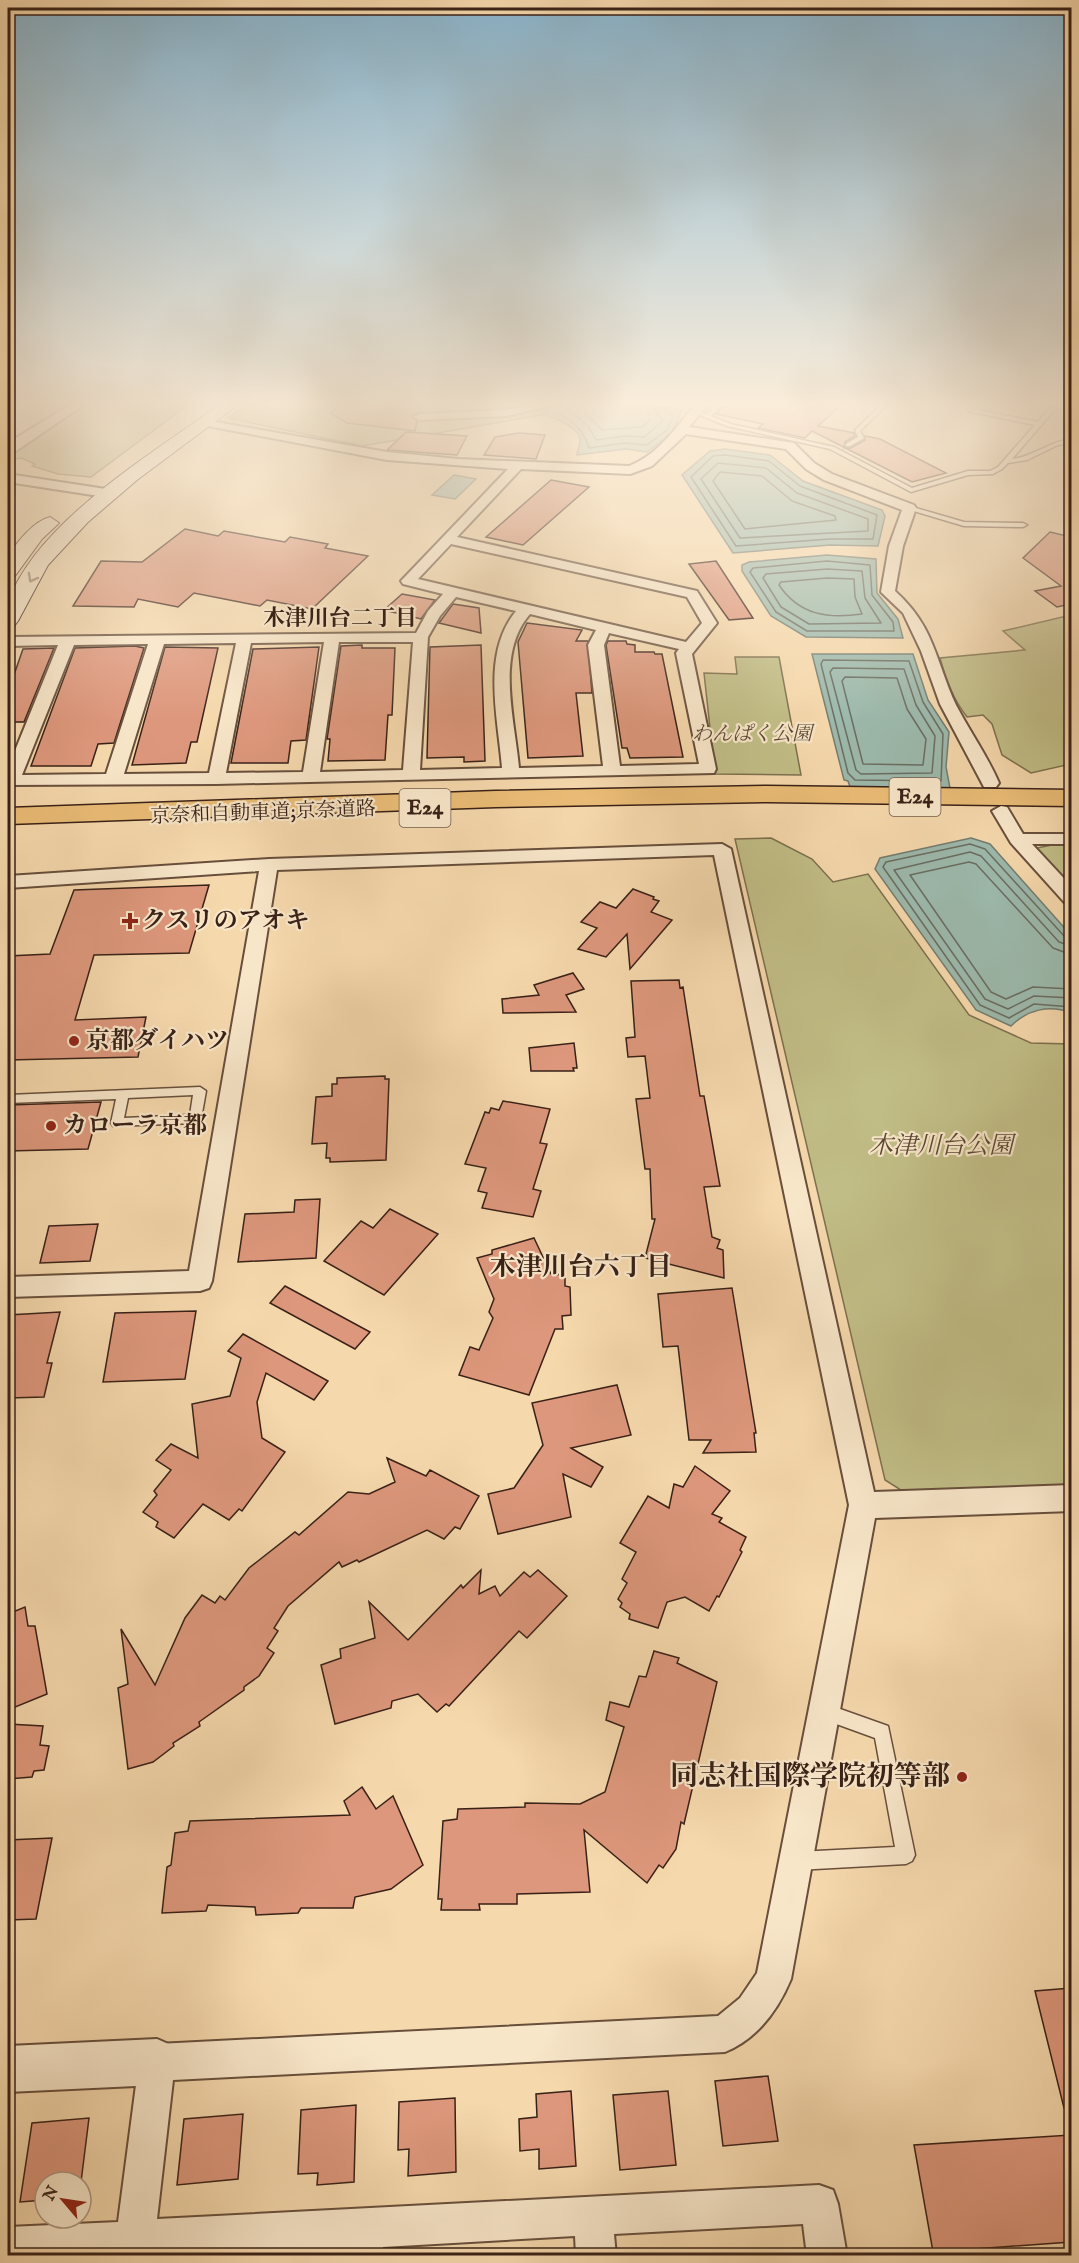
<svg xmlns="http://www.w3.org/2000/svg" width="1079" height="2263" viewBox="0 0 1079 2263" font-family="'IM FELL English','Noto Serif JP',serif">
<style>
.green{fill:#c1bd86;stroke:#7d6f4e;stroke-width:1.5}
.water{fill:#9cb9ac;stroke:#747c70;stroke-width:1.5}
.lines{fill:none;stroke-linecap:round;stroke-linejoin:round}
.shore{stroke:#6a6d62;stroke-width:1.5}
.building{fill:#dd977c;stroke:#392117;stroke-width:1.5}
.service-casing{stroke:#684f3c;stroke-width:3}
.minor-casing{stroke:#684f3c;stroke-width:4}
.tertiary-casing{stroke:#684f3c;stroke-width:4}
.secondary-casing{stroke:#392117;stroke-width:2}
.motorway-casing{stroke:#392117;stroke-width:3}
.service{fill:#f8e6c9;fill-rule:evenodd}
.minor{fill:#f8e6c9;fill-rule:evenodd}
.tertiary{fill:#f8e6c9;fill-rule:evenodd}
.secondary{fill:#f8e6c9;fill-rule:evenodd}
.motorway{fill:#eabc76;fill-rule:evenodd}
.oneway{stroke:#988470}
.poi-dot{fill:#8f2418;stroke:#f8e6c9;stroke-width:2}
.labels{text-anchor:middle;dominant-baseline:central;stroke-width:4.5;stroke-linejoin:round;paint-order:stroke}
.far-park-label{font-size:20px;font-style:italic;fill:#5b4833;stroke:#f8e6c9}
.far-street-label{font-size:20px;fill:#392117;stroke:#f8e6c9}
.far-neighbourhood-label{font-size:22px;font-weight:bold;fill:#392117;stroke:#f8e6c9}
.shield{fill:#f8e6c9;stroke:#725c4c;stroke-width:1.5}
.shield-label{font-size:22px;font-weight:bold;fill:#392117}
.poi-label{font-size:24px;font-weight:bold;fill:#392117;stroke:#f8e6c9;text-anchor:start}
.park-label{font-size:24px;font-style:italic;fill:#5b4833;stroke:#f8e6c9}
.neighbourhood-label{font-size:26px;font-weight:bold;fill:#392117;stroke:#f8e6c9}
.near-poi-label{font-size:28px;font-weight:bold;fill:#392117;stroke:#f8e6c9;text-anchor:end}
</style>
<rect width="100%" height="100%" fill="#f5d8ac"/>
<filter id="stains"><feTurbulence type="fractalNoise" baseFrequency=".00333" numOctaves="4"/><feColorMatrix values="0 0 0 0 .2 0 0 0 0 .09 0 0 0 0 .02 0 0 0 .5 -.17"/></filter>
<radialGradient id="worn" r=".72"><stop offset=".6" stop-color="#630" stop-opacity="0"/><stop offset="1" stop-color="#630" stop-opacity=".3"/></radialGradient>
<g class="green">
<path d="M87,403H152L185,407L91,477L58,474L32,466L35,464L22,458L8,460V456Z"/>
<path d="M249,403H559L547,414L362,446L228,418Z"/>
<path d="M1071,615V764L1031,773L1002,755L992,724L983,715L967,717C953,699 946,680 940,658L1025,650L1003,631Z"/>
<path d="M735,657H779L801,775L715,774L704,673L737,674Z"/>
<path d="M771,838L812,859L833,882L868,874L969,1015L1031,1043L1071,1044V1485L904,1492L885,1480L735,839Z"/>
<path d="M1052,845H1071V907L1022,851Z"/>
</g>
<g class="water">
<path d="M561,403H649L682,410L672,433L647,452L626,449L577,455C577,451 580,445 580,441C580,425 551,418 541,412Z"/>
<path d="M725,449L770,455L803,481L882,510L885,516L878,546L830,545L733,553L682,475L710,451Z"/>
<path d="M454,475L476,479L455,499L432,495Z"/>
<path d="M827,555L876,559L877,593L898,619L903,638L806,637L771,616L742,571V565L749,562Z"/>
<path d="M812,654H913L928,700L949,732L946,767L950,788L850,787L848,781L844,780Z"/>
<path d="M971,838L990,844L1069,933L1071,1013C1049,1004 1027,1010 1011,1026L976,1010L875,869L880,858Z"/>
</g>
<g class="lines">
<g class="shore">
<path d="M567,403L568,409L588,426L596,440L625,436L644,437L663,421L655,410L654,403"/>
<path d="M576,403L602,430L642,427L650,420L645,403"/>
<path d="M560,405L558,413C575,422 583,430 589,448L625,443L647,445L667,430L673,416L663,409L662,403"/>
<path d="M725,455L769,461L800,486L877,515L873,539H830L736,546L691,477L713,456Z"/>
<path d="M718,463L766,468L797,493L868,519V531L740,538L701,479Z"/>
<path d="M720,472L762,476L792,501L835,516L836,520L745,529L713,481Z"/>
<path d="M827,561L870,565L872,595L893,622L894,631H807L776,612L750,572L753,568Z"/>
<path d="M827,569L862,571L865,598L881,623L809,624L781,607L763,578L766,574Z"/>
<path d="M827,578L854,579L855,597L862,614C828,619 799,615 779,585L781,582Z"/>
<path d="M823,660L909,661L923,702L943,734L941,781L855,780L848,773L821,664Z"/>
<path d="M833,668L904,669L916,705L935,736L932,773L861,774L856,770L830,672Z"/>
<path d="M845,677L897,678L907,709L926,739L923,765L863,764L842,681Z"/>
<path d="M1072,939L1065,937L985,849L970,844L886,862L883,867L980,1005L1009,1018L1034,1004L1072,1007"/>
<path d="M1072,946L1059,942L981,856L970,852L894,870L985,999L1008,1009L1034,996L1072,998"/>
<path d="M1072,955L1053,948L976,864L969,862L910,875L991,992L1006,999L1033,987L1072,989"/>
</g>
</g>
<g class="building">
<path d="M343,403H421L419,412L412,416L417,421L415,431L347,423L330,413Z"/>
<path d="M726,403H843L818,426L854,433L855,436L845,442L844,448H851L865,440V436L880,439L946,473L912,482L812,431L805,438L758,428L763,424L716,414Z"/>
<path d="M406,432L467,436L457,455L387,450Z"/>
<path d="M519,433L545,435L536,459L484,455L495,437Z"/>
<path d="M551,480L589,487L523,545L486,537Z"/>
<path d="M185,529L218,536L224,531L285,542L290,537L328,544L325,548L368,556L312,609L267,600L260,606L194,593L178,607L138,599L134,607L73,606L101,561L142,562Z"/>
<path d="M1050,532L1071,537V604L1057,607L1035,591L1061,586L1023,558Z"/>
<path d="M716,561L753,618L729,620L689,564Z"/>
<path d="M402,594L435,600L421,619L384,610Z"/>
<path d="M453,604L479,608L481,633L439,623Z"/>
<path d="M527,623L582,630L576,641H588L592,693H576L583,756L528,758L518,642Z"/>
<path d="M608,641H626L627,644L635,645V652H654L655,654H662L683,757L630,758L627,748H622L606,645Z"/>
<path d="M362,645V648H395L392,715H388L385,760L328,761L330,739H327L341,646Z"/>
<path d="M481,645L485,761L464,762V757L427,758L430,647Z"/>
<path d="M135,646L144,648L114,743L98,744L91,766H31L75,648Z"/>
<path d="M165,647L218,648L197,742H191L186,763L132,765Z"/>
<path d="M319,647L306,740L291,741L288,763H231L253,649Z"/>
<path d="M54,648L24,722H8V692L23,649Z"/>
<path d="M209,885L189,953L94,955L75,1020L146,1017L138,1057L8,1060V956L50,954L74,890Z"/>
<path d="M633,889L654,897L653,899L659,901L651,912L672,920L630,969L627,934L606,957L578,949L597,928L581,922L600,902L616,908Z"/>
<path d="M573,973L584,989L566,995L576,1012L503,1013L502,999L539,995L534,985Z"/>
<path d="M679,980L680,988L683,987L700,1096H704L720,1186L704,1187L712,1237L720,1240L717,1248L723,1250L724,1278L645,1258L655,1219H652L650,1169H645L636,1099L650,1098L645,1056L628,1057L626,1038L635,1037L631,981Z"/>
<path d="M574,1043L577,1068H573L574,1071H531L529,1048Z"/>
<path d="M385,1076V1079H389L386,1160L330,1162V1158H326L327,1143L312,1144L316,1097L332,1096V1084H337V1078Z"/>
<path d="M503,1101L550,1109L540,1143L547,1144L533,1189L541,1191L533,1217L482,1208L487,1193L478,1191L486,1168L465,1164L485,1112L489,1113L491,1108L499,1110Z"/>
<path d="M101,1102L88,1149L8,1151V1105Z"/>
<path d="M320,1199L316,1258L238,1262L245,1214L294,1212L295,1200Z"/>
<path d="M390,1209L438,1234L384,1295L324,1261L361,1221L373,1228Z"/>
<path d="M98,1224L90,1261L40,1263L49,1226Z"/>
<path d="M534,1238L551,1274L565,1275V1286L570,1287L571,1315L562,1316L563,1329H555L529,1395L459,1375L470,1347L479,1350L493,1318L489,1312L494,1299L477,1258L492,1254V1250Z"/>
<path d="M285,1286L370,1332L355,1349L270,1303Z"/>
<path d="M732,1288L756,1433H754L756,1452L703,1453L711,1440H689L678,1346L663,1347L658,1294Z"/>
<path d="M196,1311L185,1379L103,1382L115,1313Z"/>
<path d="M60,1312L47,1363H52L44,1397L8,1398V1315Z"/>
<path d="M243,1334L328,1381L314,1400L266,1373L257,1402L262,1438L285,1452L242,1511L239,1509L229,1520L203,1504L174,1538L156,1527L158,1522L143,1512L157,1495L154,1491L171,1470L156,1460L171,1444L198,1458L192,1404L230,1396L241,1358L228,1351Z"/>
<path d="M617,1385L631,1435L571,1448L603,1467L591,1487L563,1474L571,1517L498,1534L488,1494L514,1488L543,1445L532,1403Z"/>
<path d="M387,1458L426,1476L430,1470L479,1496L460,1529L455,1527L444,1539L427,1530L359,1562L357,1560L342,1567L339,1562L288,1606L274,1628L278,1631L267,1648L274,1653L259,1676L244,1687V1690L199,1722L200,1726L173,1743L174,1746L153,1762L128,1769L118,1688L128,1684L121,1629L155,1685L185,1618L202,1595L215,1603L220,1596L225,1600L249,1568L295,1532L299,1535L348,1492L369,1494L395,1482Z"/>
<path d="M695,1466L730,1491L712,1514L722,1518L719,1522L746,1537L740,1550L742,1552L719,1597L717,1596L709,1611L685,1597L667,1602L658,1628L629,1619L630,1614L620,1607L622,1603L618,1599L627,1583L622,1579L636,1552L620,1543L648,1496L669,1508L674,1484L683,1487Z"/>
<path d="M481,1570L479,1594L495,1586L500,1596L524,1572L530,1577L538,1570L567,1596L527,1638L519,1631L449,1706L446,1704L437,1712L418,1694L392,1701L391,1708L335,1724L321,1665L341,1658L340,1649L375,1638L369,1602L408,1640L461,1585L463,1588Z"/>
<path d="M25,1607L28,1626H35L47,1694L8,1710V1614Z"/>
<path d="M654,1651L679,1658L677,1663L717,1682L684,1824L681,1822L676,1849L663,1868L659,1865L647,1883L584,1830L590,1892L517,1894V1904H479L480,1910H441L442,1899H438L443,1821L457,1819L458,1809L525,1807V1803L580,1804L605,1792L624,1727L606,1720L610,1702L629,1707L639,1676L646,1677Z"/>
<path d="M8,1724L43,1726L40,1745L49,1746L44,1770L34,1771L32,1777L8,1779Z"/>
<path d="M362,1787L376,1809L393,1796L423,1865L391,1889L355,1897L353,1908H301L298,1913L256,1915L255,1907L208,1905L206,1911L162,1913L167,1867L171,1865L175,1833L188,1831L190,1821L350,1815L344,1801Z"/>
<path d="M52,1838L36,1919L8,1920V1840Z"/>
<path d="M1071,1988V2108H1064L1035,1991Z"/>
<path d="M768,2076L778,2141L723,2146L715,2081Z"/>
<path d="M571,2091L576,2166L539,2169V2149L520,2151L519,2119L537,2117L536,2094Z"/>
<path d="M668,2091L676,2165L620,2170L613,2095Z"/>
<path d="M455,2098L456,2172L408,2176L409,2149L398,2150L399,2102Z"/>
<path d="M356,2105L354,2182L317,2185L318,2173L298,2174L301,2110Z"/>
<path d="M243,2114L238,2179L177,2185L184,2119Z"/>
<path d="M89,2118L81,2182H45V2200L20,2202L32,2123Z"/>
<path d="M1071,2135V2242L933,2252L914,2145Z"/>
</g>
<g class="lines">
<g class="service-casing">
<g id="service">
<path d="M718,403H724L711,416L731,424L834,447L912,488L968,471H990L998,467L1035,425L967,411L973,403H979L973,409L1038,422L1051,407L1047,403H1053L1056,406V408L1012,459C1033,457 1050,441 1072,439V443L1058,445L1027,460L1008,463L1002,469L993,474L968,475L911,492L830,449L727,426L692,412L695,410L706,414Z"/>
<path d="M883,403H889L860,431L864,438L850,446H846V444L858,437L855,430Z"/>
<path d="M909,506L964,522L1023,523L1027,525L1023,527L964,526L907,509V507Z"/>
<path d="M200,1087L206,1091L201,1119L195,1123L113,1126L111,1123L116,1099L8,1103V1095ZM193,1095L190,1115L124,1118L128,1098Z"/>
<path d="M826,1704L888,1726L915,1855L912,1861L906,1864L797,1870L791,1867L788,1861L791,1855L797,1852L895,1847L875,1738L820,1718L818,1712L820,1706Z"/>
</g>
</g>
<g class="minor-casing">
<g id="minor">
<path d="M73,403H86L16,451H8V443Z"/>
<path d="M540,403H562L506,416L420,420L414,417L420,414L506,410Z"/>
<path d="M697,403H709L689,427L794,443L814,463L832,474L914,505L916,508L903,546L895,591C935,627 935,660 956,705C970,732 987,755 999,783L996,787H984L940,704L921,651L903,613L881,592L889,546L902,510L824,480L806,469L786,449L686,434L652,466L630,474L521,469L457,537L697,591L717,623L692,654L716,769L714,773L216,784L8,785V768L58,645L8,646V637L416,633L428,611L443,594L403,584L401,581L508,469L387,460L208,426L202,422L204,420L387,452L458,459L629,466C660,454 676,426 697,403ZM451,544L687,597L702,623L686,642L418,579ZM456,597L516,611C481,654 498,717 502,768L420,770L428,637L440,616ZM530,614L596,630L588,645L603,766L519,768C515,720 495,654 530,614ZM609,633L679,649L676,653L699,764L620,766L604,645ZM324,642L303,772L226,773L251,643ZM339,642H413L403,770L320,772ZM236,643L209,773L124,774L164,644ZM148,644L106,774L22,775L74,645Z"/>
<path d="M8,474L112,490L118,494L112,498L8,482Z"/>
<path d="M1001,806L1007,807L1023,834H1072V844H1032L1072,887V905L1065,903L1011,843L992,811Z"/>
<path d="M722,844L731,849L874,1492L1072,1485V1511L875,1518L791,1979C778,2010 757,2039 725,2052L173,2080L157,2219L819,2185L833,2190L838,2204L847,2256H807L803,2224L614,2234L616,2256H576L575,2236L383,2247V2256H343L344,2249L218,2256H8V2227L118,2222L139,2062L144,2049L157,2044L718,2016L740,1998L757,1973L849,1505L714,855L277,870L212,1281L209,1288L200,1291L8,1297V1277L189,1271L259,871L8,888V876L269,859Z"/>
</g>
</g>
<g class="tertiary-casing">
<path id="tertiary" d="M157,2039L173,2046L180,2062L173,2078L157,2085L8,2092V2046Z"/>
</g>
<g class="secondary-casing">
<g id="secondary">
<path d="M222,403H240L137,480L88,522L48,565L18,621L15,625L8,627C8,619 6,608 9,600C39,520 155,452 222,403Z"/>
<path d="M50,517L59,523L42,539L15,576L8,578C8,572 6,563 8,558C15,543 34,521 50,517Z"/>
</g>
</g>
<g class="motorway-casing">
<path id="motorway" d="M767,786L1072,790V806L767,802L496,807L8,824V808L496,791Z"/>
</g>
<use href="#service" class="service"/>
<use href="#minor" class="minor"/>
<use href="#tertiary" class="tertiary"/>
<use href="#secondary" class="secondary"/>
<use href="#motorway" class="motorway"/>
</g>
<defs><path id="oneway-chevron" d="M-2-3.5L2.5 0L-2 3.5" fill="none" stroke-width="1.6" stroke-linecap="round" stroke-linejoin="round" transform="scale(1.5)"/></defs>
<use class="oneway" href="#oneway-chevron" transform="translate(32 578) rotate(119)"/>
<linearGradient id="sky" x2="0" y2="1"><stop stop-color="#89b6d0"/><stop offset="0.56" stop-color="#faedda"/><stop offset="1" stop-color="#faedda" stop-opacity="0"/></linearGradient>
<rect width="1079" height="720" fill="url(#sky)"/>
<g class="poi-dot">
<path d="M127 912h6v6h6v6h-6v6h-6v-6h-6v-6h6z"/>
<circle cx="74" cy="1041" r="6"/>
<circle cx="51" cy="1126" r="6"/>
<circle cx="962" cy="1777" r="6"/>
</g>
<g class="labels">
<g class="far-park-label">
<text x="752" y="734">わんぱく公園</text>
</g>
<g class="far-street-label">
<text transform="translate(263 813) rotate(-2)">京奈和自動車道;京奈道路</text>
</g>
<g class="far-neighbourhood-label">
<text x="340" y="619">木津川台二丁目</text>
</g>
<g class="shield">
<rect x="889.5" y="778" width="51" height="38" rx="4.5"/>
<rect x="399.5" y="789" width="51" height="38" rx="4.5"/>
</g>
<g class="shield-label">
<text x="915" y="797">E24</text>
<text x="425" y="808">E24</text>
</g>
<g class="poi-label">
<text x="142" y="921">クスリのアオキ</text>
<text x="86" y="1041">京都ダイハツ</text>
<text x="63" y="1126">カローラ京都</text>
</g>
<g class="park-label">
<text x="941" y="1146">木津川台公園</text>
</g>
<g class="neighbourhood-label">
<text x="581" y="1267">木津川台六丁目</text>
</g>
<g class="near-poi-label">
<text x="950" y="1777">同志社国際学院初等部</text>
</g>
</g>
<rect width="1079" height="2263" fill="none" stroke="#f5d8ac" stroke-width="30"/>
<rect x="9" y="9" width="1061" height="2245" fill="none" stroke="#392117" stroke-width="3"/>
<rect x="15" y="15" width="1049" height="2233" fill="none" stroke="#392117" stroke-width="1.5"/>
<g transform="translate(63 2200) rotate(299)"><circle r="28" fill="#f8e6c9" stroke="#ac9782" stroke-width="1.5"/>
<path d="M0-4.5L10 22L0 15L-10 22Z" fill="#8f2418"/>
<text y="-9" font-size="16" font-weight="bold" text-anchor="middle" fill="#392117">N</text>
</g>
<rect width="100%" height="100%" filter="url(#stains)"/>
<rect width="100%" height="100%" fill="url(#worn)"/>
</svg>
